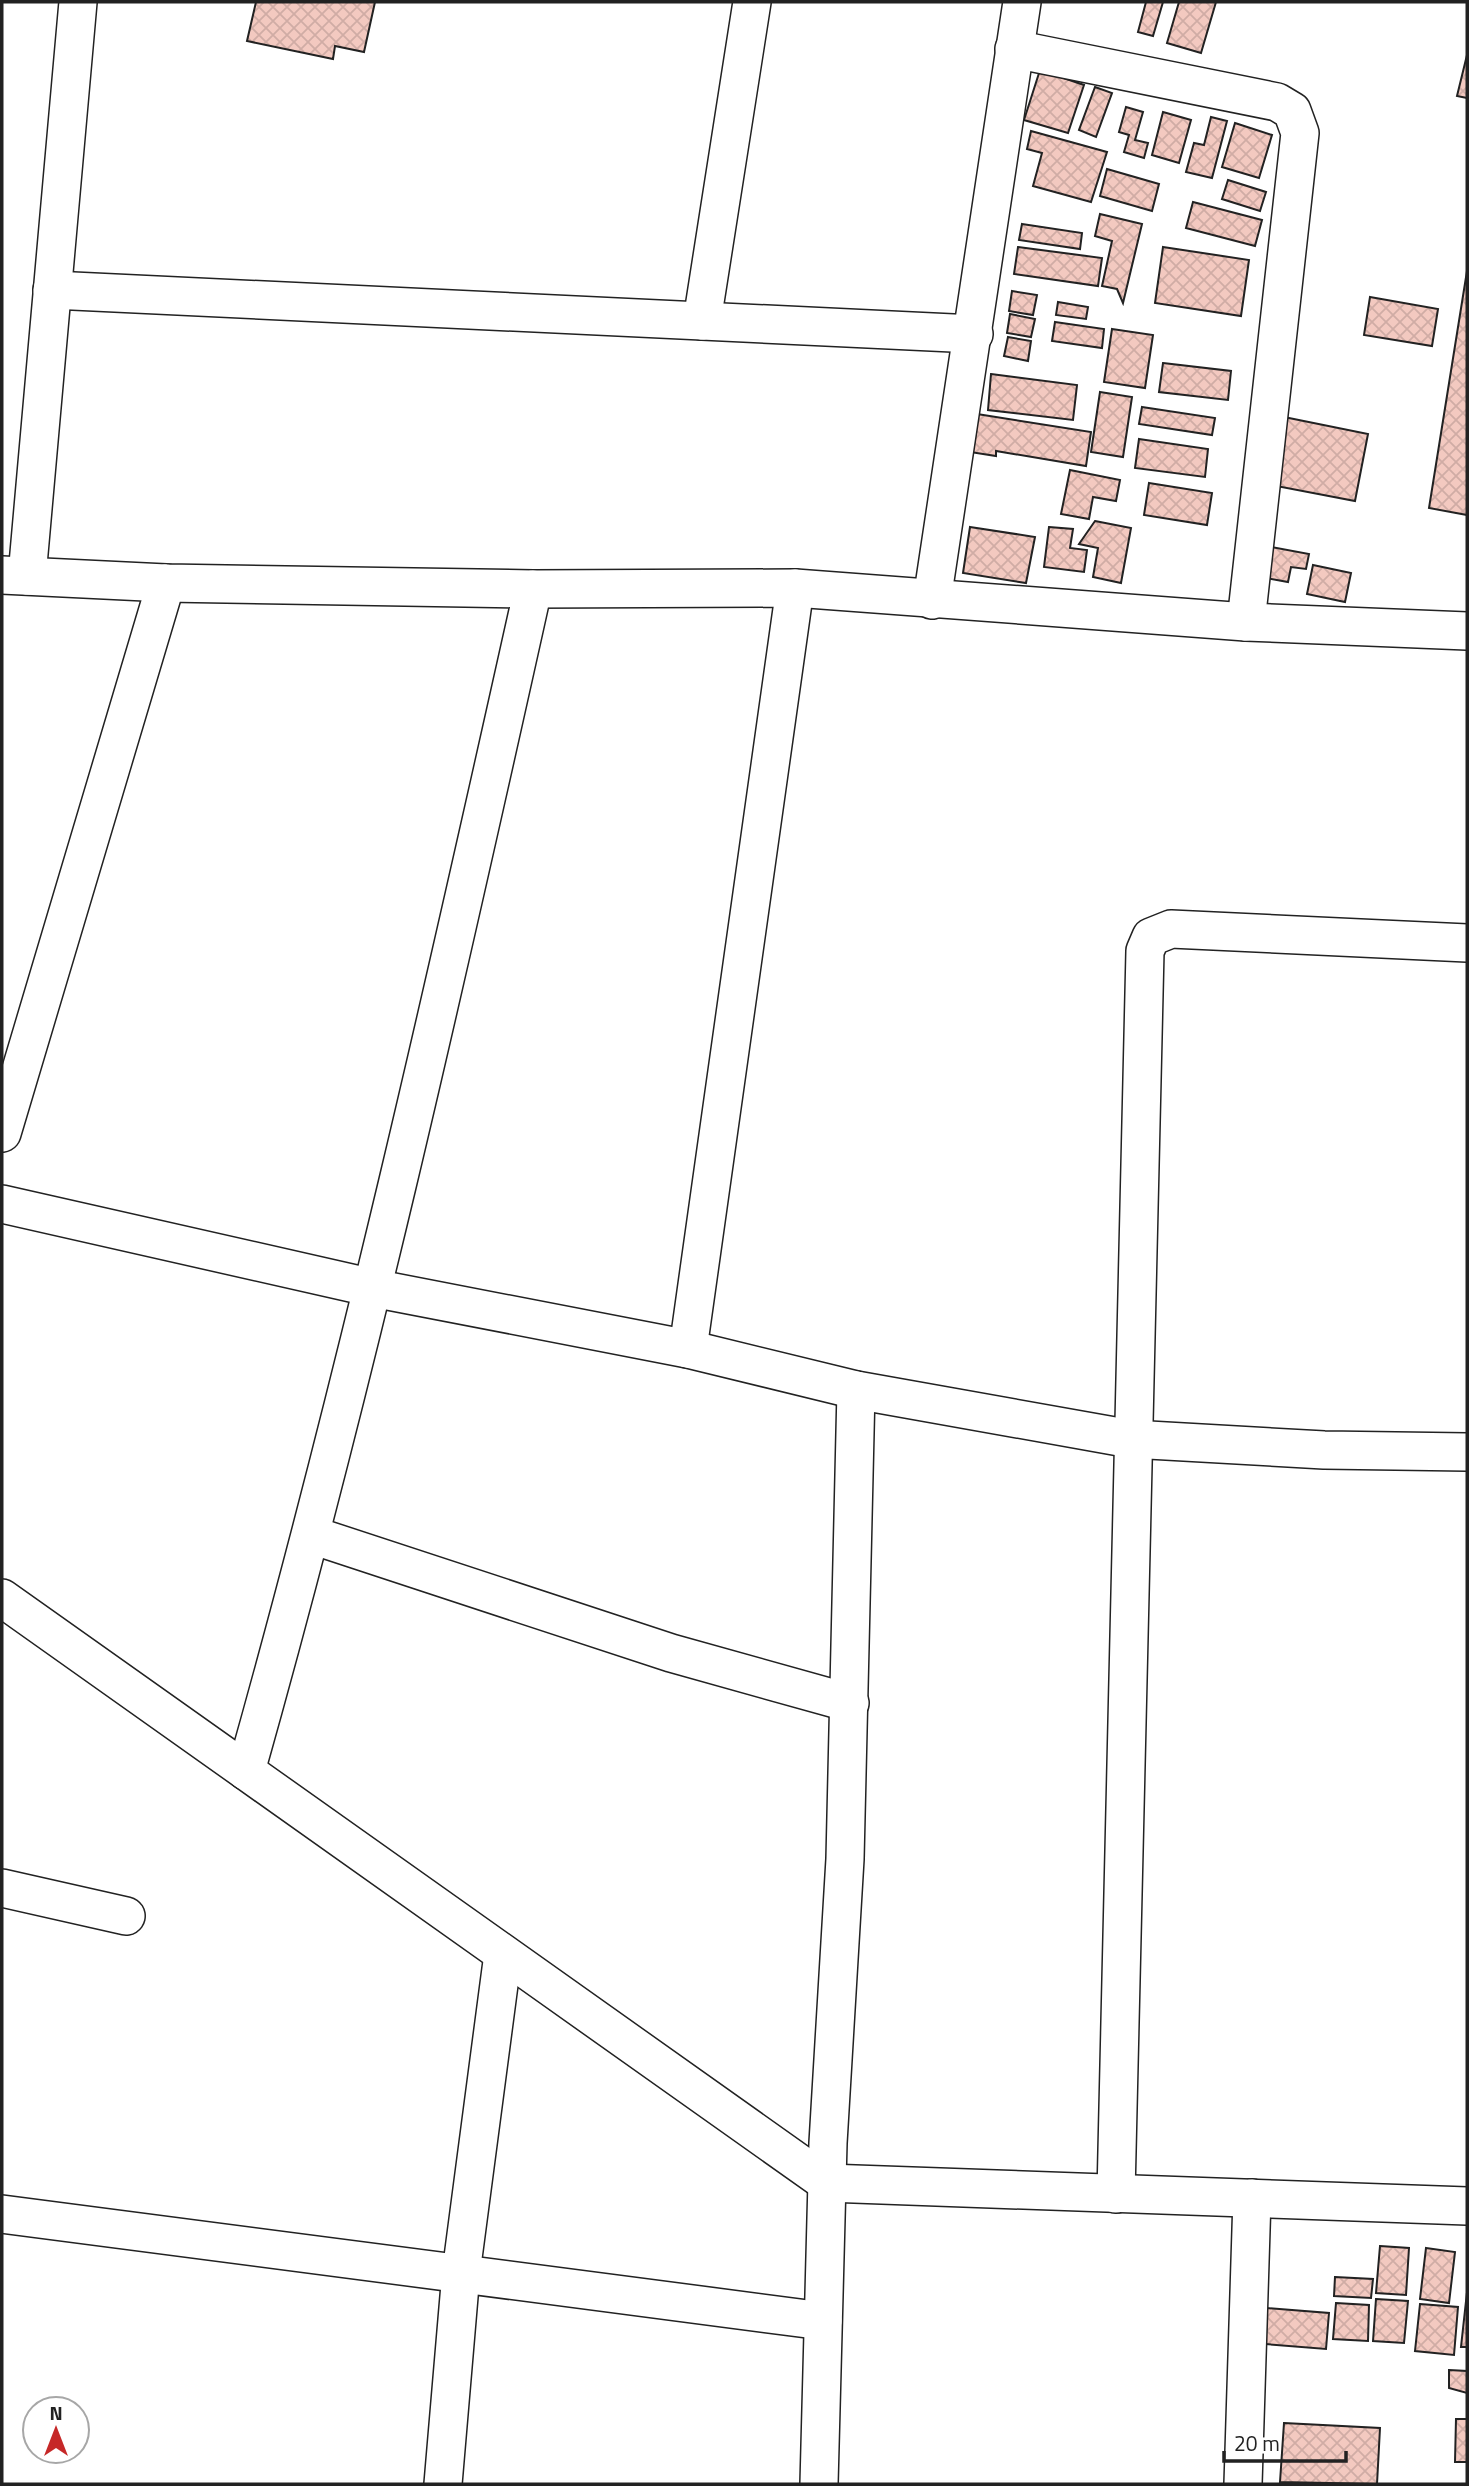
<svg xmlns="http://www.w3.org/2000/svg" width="1469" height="2486" viewBox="0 0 1469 2486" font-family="'Titillium Web',sans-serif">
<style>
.building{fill:url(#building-cross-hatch);stroke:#222;stroke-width:2}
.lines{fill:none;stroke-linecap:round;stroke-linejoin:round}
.street-casing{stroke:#222;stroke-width:40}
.street{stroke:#fff;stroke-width:37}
</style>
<defs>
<pattern id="building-cross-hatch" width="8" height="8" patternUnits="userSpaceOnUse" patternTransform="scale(1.75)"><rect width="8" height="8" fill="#f3c9c0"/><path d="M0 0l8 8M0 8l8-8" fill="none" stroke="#d0aca5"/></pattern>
</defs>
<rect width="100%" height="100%" fill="#fff"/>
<g class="building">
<path d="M256,2H383H375L364,52L335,46L333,59L247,41Z"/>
<path d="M1146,2H1163L1153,36L1138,32Z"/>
<path d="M1179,2H1216L1201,53L1167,43Z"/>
<path d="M1467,55V98L1457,96Z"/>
<path d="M1040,70L1084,85L1068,133L1024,120Z"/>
<path d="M1095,87L1112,93L1096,137L1079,130Z"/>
<path d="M1126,107L1143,112L1135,140L1148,143L1144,158L1124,152L1129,135L1119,132Z"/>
<path d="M1163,112L1191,120L1179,163L1152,155Z"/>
<path d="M1211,117L1227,121L1212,178L1186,172L1194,143L1204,145Z"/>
<path d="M1235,123L1272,135L1259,178L1222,167Z"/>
<path d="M1031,131L1107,152L1091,202L1033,186L1042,153L1027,149Z"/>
<path d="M1107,169L1159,184L1152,211L1100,196Z"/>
<path d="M1228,180L1266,192L1260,211L1222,199Z"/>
<path d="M1193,202L1262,220L1255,246L1186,228Z"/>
<path d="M1100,214L1142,224L1123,303L1117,289L1102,286L1112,241L1095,236Z"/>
<path d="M1022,224L1082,233L1080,249L1019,240Z"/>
<path d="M1018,247L1102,258L1098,286L1014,274Z"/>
<path d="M1163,247L1249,260L1241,316L1155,303Z"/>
<path d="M1467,271V515L1429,508Z"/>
<path d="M1012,291L1037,295L1033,315L1009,311Z"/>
<path d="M1370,297L1438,309L1432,346L1364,335Z"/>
<path d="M1058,302L1088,307L1086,319L1056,315Z"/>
<path d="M1010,314L1035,319L1031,337L1007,333Z"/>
<path d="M1055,322L1104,329L1102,348L1052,341Z"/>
<path d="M1112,329L1153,335L1145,388L1104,382Z"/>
<path d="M1008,337L1031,341L1028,361L1004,356Z"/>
<path d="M1163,363L1231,371L1228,400L1159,392Z"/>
<path d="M991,374L1077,385L1073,420L988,410Z"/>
<path d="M1100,392L1132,397L1123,457L1091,452Z"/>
<path d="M1142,407L1215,418L1212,435L1139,424Z"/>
<path d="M977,414L1091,432L1086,466L996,451V456L970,452Z"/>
<path d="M1284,417L1368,434L1355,501L1271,485Z"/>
<path d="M1139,439L1208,449L1205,477L1135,468Z"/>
<path d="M1070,470L1120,480L1116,501L1093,497L1089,519L1061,514Z"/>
<path d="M1149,483L1212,493L1207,525L1144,515Z"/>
<path d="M1095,521L1131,528L1121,583L1093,577L1098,548L1079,544Z"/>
<path d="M970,527L1035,537L1026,583L963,573Z"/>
<path d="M1049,527L1073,529L1070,548L1087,550L1084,572L1044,567Z"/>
<path d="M1266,546L1309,554L1306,569L1291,567L1288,582L1261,577Z"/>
<path d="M1313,565L1351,573L1345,602L1307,594Z"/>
<path d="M1380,2246L1409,2248L1406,2295L1376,2293Z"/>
<path d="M1426,2248L1455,2252L1449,2303L1420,2299Z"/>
<path d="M1335,2277L1373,2279L1371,2298L1334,2296Z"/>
<path d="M1467,2292V2347H1461Z"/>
<path d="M1376,2299L1408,2301L1404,2343L1373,2341Z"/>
<path d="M1336,2303L1369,2305L1368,2341L1333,2339Z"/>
<path d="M1420,2304L1458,2307L1454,2355L1415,2351Z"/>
<path d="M1255,2307L1329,2313L1326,2349L1252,2343Z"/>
<path d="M1449,2370L1467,2371V2393L1449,2388Z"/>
<path d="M1456,2419H1467V2462H1455Z"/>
<path d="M1284,2423L1380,2428L1377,2484L1280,2482Z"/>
</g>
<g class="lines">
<g class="street-casing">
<g id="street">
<path d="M1014,49L1277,102L1292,111L1300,133L1246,622"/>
<path d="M52,290L974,334"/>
<path d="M702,321L752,2"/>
<path d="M2,575L166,583L533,589L795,588L1246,622L1467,631"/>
<path d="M27,576L78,2"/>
<path d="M932,600L1022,2"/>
<path d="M2,1133L166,583"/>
<path d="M2,1204L373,1288L688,1349L856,1390L1131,1439L1324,1450L1467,1452"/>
<path d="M688,1349L795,588"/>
<path d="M312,1535L671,1653L850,1703"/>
<path d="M2,1598L827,2183L1467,2206"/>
<path d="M246,1771C356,1381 445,985 533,589"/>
<path d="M2,1888L126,1916"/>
<path d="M1116,2194L1145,951L1151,937L1171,929L1467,943"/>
<path d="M2,2214L823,2321"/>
<path d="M443,2484L461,2273L503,1954"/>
<path d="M819,2484L828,2143L845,1859L856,1390"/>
<path d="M1243,2484L1252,2198"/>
</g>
</g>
<use href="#street" class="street"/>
</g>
<rect width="1469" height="2486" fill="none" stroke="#222222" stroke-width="7"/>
<g transform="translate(56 2430)"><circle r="33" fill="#ffffff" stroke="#a7a7a7" stroke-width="2"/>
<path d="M0-5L12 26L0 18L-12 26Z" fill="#c62828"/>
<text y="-10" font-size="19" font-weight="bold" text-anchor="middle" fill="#222222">N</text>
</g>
<path d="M1224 2451v10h122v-10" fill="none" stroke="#222222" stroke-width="3.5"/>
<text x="1234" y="2451" font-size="21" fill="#222222" stroke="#ffffff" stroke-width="5" paint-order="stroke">20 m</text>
</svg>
